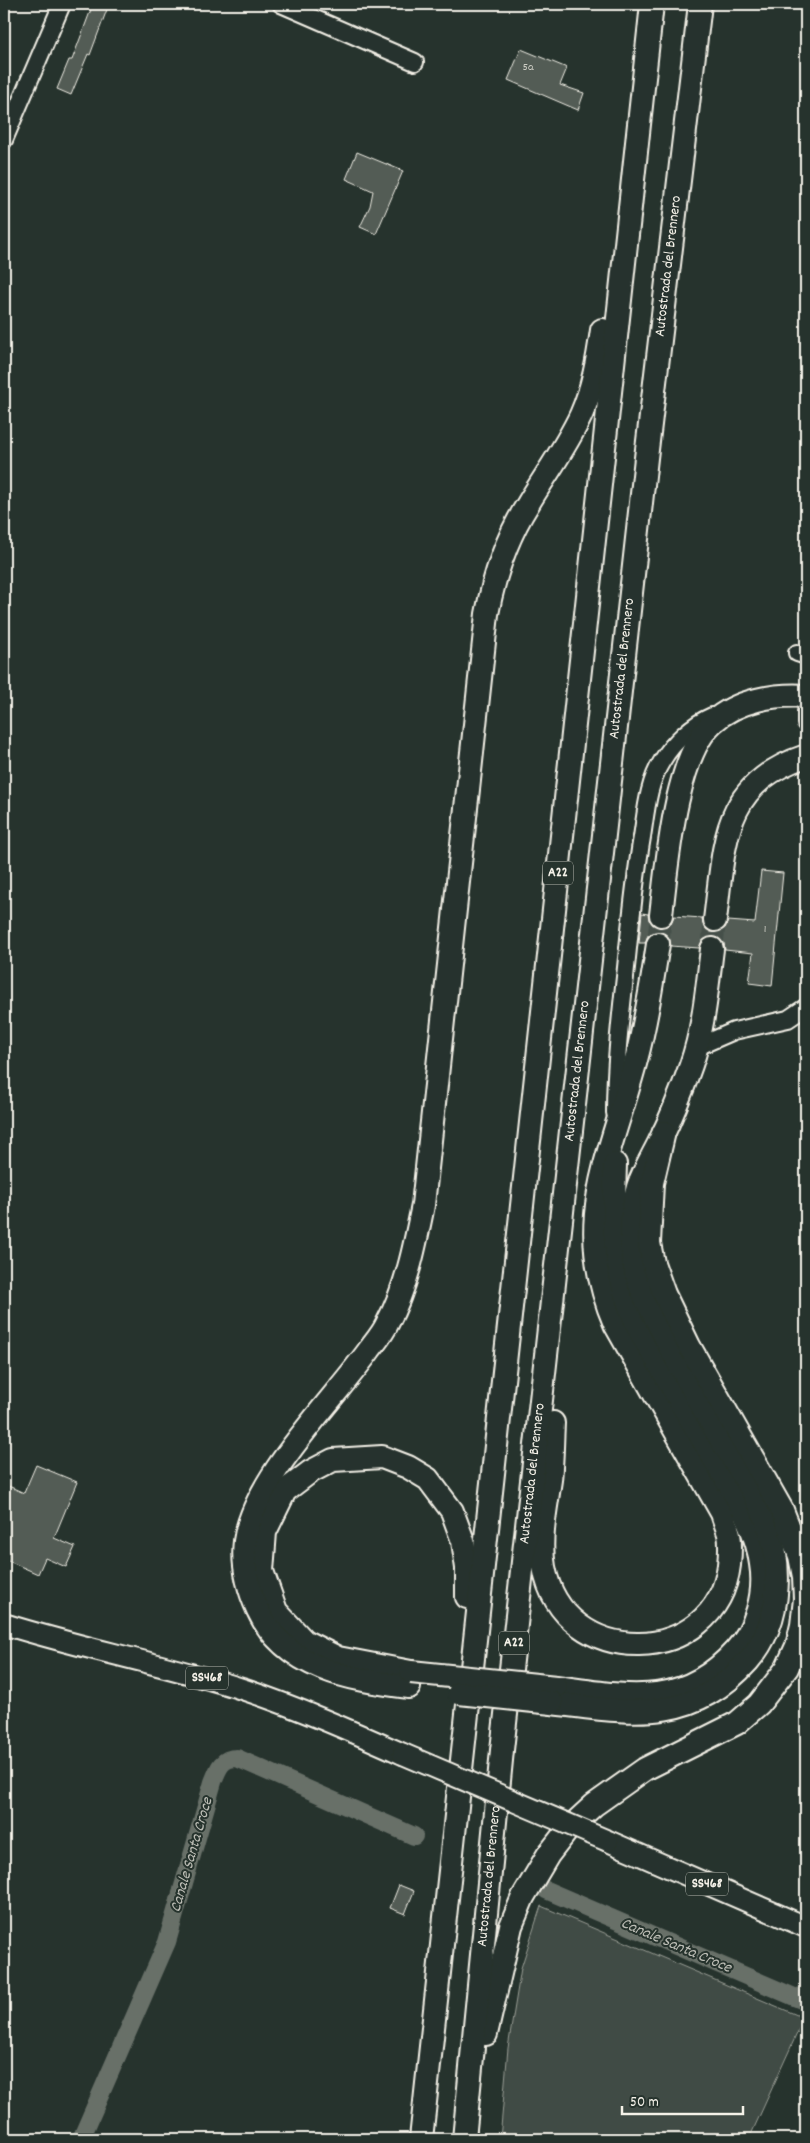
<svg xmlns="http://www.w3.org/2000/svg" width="810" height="2143" viewBox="0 0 810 2143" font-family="Dekko,sans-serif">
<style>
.green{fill:#414b45;stroke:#9a9e96}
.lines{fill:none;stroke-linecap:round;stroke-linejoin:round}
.canal{stroke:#676f68;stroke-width:18}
.building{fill:#525c55;stroke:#f4f1e8}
.highway-tunnel{stroke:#455049;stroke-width:22;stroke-dasharray:22 11;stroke-linecap:butt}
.minor-casing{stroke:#f4f1e8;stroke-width:20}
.major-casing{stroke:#f4f1e8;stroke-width:24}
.highway-casing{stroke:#f4f1e8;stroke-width:26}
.minor{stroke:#26332d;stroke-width:16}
.major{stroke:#26332d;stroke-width:20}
.highway{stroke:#26332d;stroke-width:22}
.major-bridge-casing{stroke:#f4f1e8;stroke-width:24;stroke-linecap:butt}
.highway-bridge-casing{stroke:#f4f1e8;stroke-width:26;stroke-linecap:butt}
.major-bridge{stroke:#26332d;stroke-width:20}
.highway-bridge{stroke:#26332d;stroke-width:22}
.labels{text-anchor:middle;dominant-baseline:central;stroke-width:4;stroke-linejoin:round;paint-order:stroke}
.number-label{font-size:12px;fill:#ccccc3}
.shield{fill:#26332d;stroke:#b6b8b0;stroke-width:1}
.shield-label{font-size:14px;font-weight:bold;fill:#f4f1e8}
.street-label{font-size:15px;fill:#f4f1e8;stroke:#26332d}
.water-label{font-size:16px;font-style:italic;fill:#bcbdb5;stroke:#26332d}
</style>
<rect width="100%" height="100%" fill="#26332d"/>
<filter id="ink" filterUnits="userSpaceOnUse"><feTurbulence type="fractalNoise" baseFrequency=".02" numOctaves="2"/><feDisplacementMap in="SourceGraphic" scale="10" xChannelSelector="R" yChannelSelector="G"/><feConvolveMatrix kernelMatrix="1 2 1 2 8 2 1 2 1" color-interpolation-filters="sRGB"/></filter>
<g filter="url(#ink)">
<path class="green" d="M541,1906L804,2018L749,2139H500L508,2048L521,1968Z"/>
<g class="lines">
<g class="canal">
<path d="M546,1890L806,2002"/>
<path d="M81,2139L167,1942L213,1782C218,1769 221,1758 237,1758L414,1836"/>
</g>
</g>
<g class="building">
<path d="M93,4H109L90,55L88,54L71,95L57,89L69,60H72Z"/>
<path d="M521,49L567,68L560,85L584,93L578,110L508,80Z"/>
<path d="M357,152L403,171L376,234L360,227L370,206L373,191L346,179Z"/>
<path d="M761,871L783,873L772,986L749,983L753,953L725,950L724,943L719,938L714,936L707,937L702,941L699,948L671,946L670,940L667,934L660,931L654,932L648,935L645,943H639L642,913L648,914L649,920L653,925L660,928L666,927L671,923L674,916L702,918L703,925L707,930L714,933L720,932L725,928L728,921L755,923Z"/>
<path d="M36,1465L77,1482L54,1538L75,1547L66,1567L45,1558L38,1574L4,1559V1484L24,1493Z"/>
<path d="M399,1885L414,1891L405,1914L390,1908Z"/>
</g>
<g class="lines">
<g class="highway-tunnel">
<path d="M658,944L661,915"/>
<path d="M712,949L715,920"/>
</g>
<g class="minor-casing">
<g id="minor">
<path d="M281,4L415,62"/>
<path d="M4,140L62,4"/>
<path d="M797,653L806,656"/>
<path d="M806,711V724"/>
<path d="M697,1047L734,1031L788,1019L806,1007"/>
<path d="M615,1113C615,1067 620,1022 625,977C630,930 634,884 642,837C646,812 648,783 662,761C673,742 693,724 712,716"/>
</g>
</g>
<g class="major-casing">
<g id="major">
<path d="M4,1624C83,1649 166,1664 245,1690C299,1708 351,1731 403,1754"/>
<path d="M608,1841L806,1927"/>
</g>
</g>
<g class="highway-casing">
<g id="highway">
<path d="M661,915C667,865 675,756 713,722C737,700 775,694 806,696"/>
<path d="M715,920C725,843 721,784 806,756"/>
<path d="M553,1423C552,1442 552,1461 550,1480C546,1508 539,1539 544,1567C563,1672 717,1668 729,1565C730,1555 731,1544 729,1534C727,1527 724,1520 722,1513L615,1324C571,1221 610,1159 636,1060C646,1022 652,983 658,944"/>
<path d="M411,1672L338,1658L304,1641L276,1611L262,1571L265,1532L285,1491L310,1472L333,1460L382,1457L408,1467L428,1479L452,1511L463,1541L467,1568V1597"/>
<path d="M409,1687C351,1680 285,1669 258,1610C248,1588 242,1565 245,1541C253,1479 333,1401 370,1349C376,1341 383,1333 387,1324C407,1287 415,1245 423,1205L487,614C494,576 507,537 528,504C546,474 566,447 581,415C593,388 598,359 602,330"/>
<path d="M556,1687C626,1696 682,1710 735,1651C756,1629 766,1594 761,1564C757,1530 737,1499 721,1471C700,1436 679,1401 660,1366C652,1352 642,1338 636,1323C612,1270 613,1221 615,1164"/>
<path d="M552,1703C629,1712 690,1726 748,1661C784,1620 784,1557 761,1508C748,1482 731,1457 716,1432C696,1396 676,1361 658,1324C645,1298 634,1280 632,1250C630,1230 632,1207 638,1187C643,1172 652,1157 659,1143C671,1118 682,1091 691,1065C704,1028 707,988 712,949"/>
<path d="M486,2034L511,1926L523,1897L548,1855L569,1828L594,1805L645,1769L737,1723L759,1704L787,1668L797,1646L802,1625L805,1599L804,1577L800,1556L782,1510L689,1346L664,1294L653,1263L649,1243L652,1183L664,1132"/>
<path d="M421,2139L652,4"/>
<path id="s1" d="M464,2139L502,1750L646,458L700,4"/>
</g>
</g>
<use href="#minor" class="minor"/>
<use href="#major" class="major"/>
<use href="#highway" class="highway"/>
<g class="major-bridge-casing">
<path id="major-bridge" d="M403,1754L608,1841"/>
</g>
<g class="highway-bridge-casing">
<g id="highway-bridge">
<path d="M411,1672L556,1687"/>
<path d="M459,1693L552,1703"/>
</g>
</g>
<use href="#major-bridge" class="major-bridge"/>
<use href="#highway-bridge" class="highway-bridge"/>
</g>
</g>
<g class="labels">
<g class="number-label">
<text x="528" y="67">5a</text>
<text x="765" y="929">1</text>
</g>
<g class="shield">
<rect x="543" y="861.5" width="30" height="23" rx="4"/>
<rect x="499" y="1631.5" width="30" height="23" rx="4"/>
<rect x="186" y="1666.5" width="42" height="23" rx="4"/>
<rect x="686" y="1872.5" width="42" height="23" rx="4"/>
</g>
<g class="shield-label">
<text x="558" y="873">A22</text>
<text x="514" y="1643">A22</text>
<text x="207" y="1678">SS468</text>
<text x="707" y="1884">SS468</text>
</g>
<g class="street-label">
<text stroke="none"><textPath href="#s1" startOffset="1884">Autostrada del Brennero</textPath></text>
<text stroke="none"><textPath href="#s1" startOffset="1479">Autostrada del Brennero</textPath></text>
<text stroke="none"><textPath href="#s1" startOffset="1074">Autostrada del Brennero</textPath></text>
<text stroke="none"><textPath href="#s1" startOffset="669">Autostrada del Brennero</textPath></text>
<text stroke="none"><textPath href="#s1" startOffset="264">Autostrada del Brennero</textPath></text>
</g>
<g class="water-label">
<text transform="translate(192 1855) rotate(-74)">Canale Santa Croce</text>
<text transform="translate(676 1946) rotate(23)">Canale Santa Croce</text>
</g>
</g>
<rect width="810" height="2143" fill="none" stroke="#26332d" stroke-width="20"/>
<rect x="10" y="10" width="790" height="2123" fill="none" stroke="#f4f1e8" stroke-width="2" filter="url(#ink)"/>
<path d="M622 2106v8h121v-8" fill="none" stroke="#f4f1e8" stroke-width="2.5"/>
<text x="630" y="2106" font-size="15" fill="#f4f1e8" stroke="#26332d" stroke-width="4" paint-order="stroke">50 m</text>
</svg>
